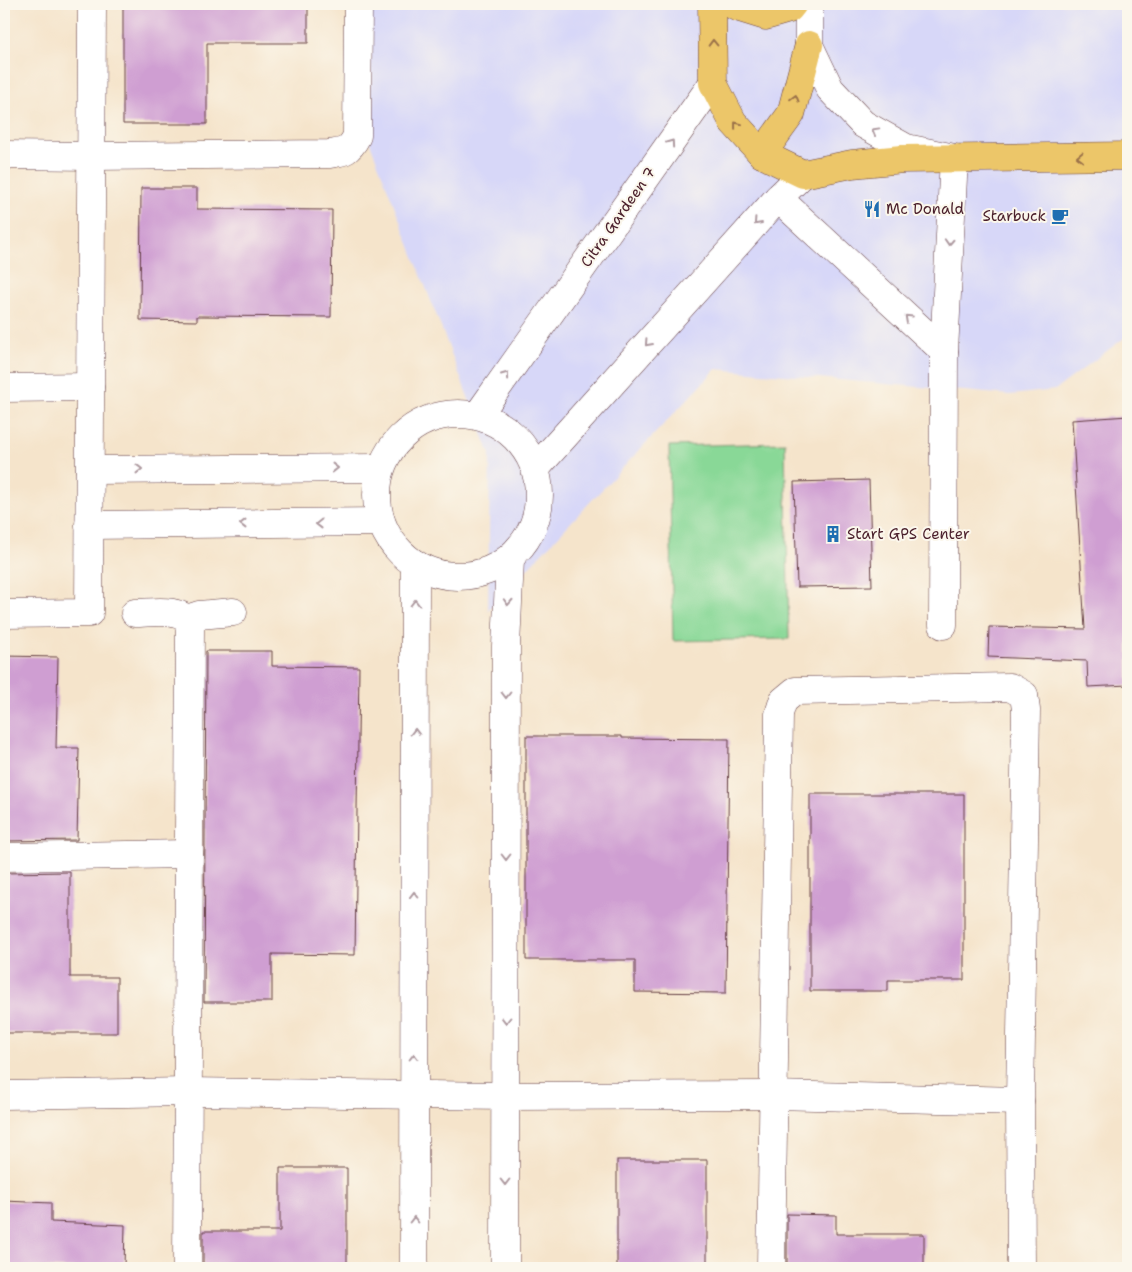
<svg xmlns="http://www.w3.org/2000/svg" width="1132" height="1272" viewBox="0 0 1132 1272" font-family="'Shantell Sans',sans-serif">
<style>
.built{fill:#d7d7f8}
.green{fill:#89d897;stroke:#6a7c61}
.building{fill:#cf9ed2}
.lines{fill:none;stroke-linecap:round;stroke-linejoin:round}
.minor-casing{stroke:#643d43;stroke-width:29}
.major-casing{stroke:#643d43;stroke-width:29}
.minor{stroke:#fff;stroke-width:28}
.major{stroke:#ecc669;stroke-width:28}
.oneway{stroke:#9b724a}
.oneway2{stroke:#ae9aa0}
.labels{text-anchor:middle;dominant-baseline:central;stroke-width:4;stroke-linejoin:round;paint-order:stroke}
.poi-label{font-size:15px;fill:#4a1f2b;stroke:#fbf7ec;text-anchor:start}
.street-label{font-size:15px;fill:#4a1f2b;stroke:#fbf7ec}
</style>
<rect width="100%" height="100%" fill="#fbf7ec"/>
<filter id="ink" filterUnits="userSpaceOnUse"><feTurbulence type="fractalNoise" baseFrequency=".02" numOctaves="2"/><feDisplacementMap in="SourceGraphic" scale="10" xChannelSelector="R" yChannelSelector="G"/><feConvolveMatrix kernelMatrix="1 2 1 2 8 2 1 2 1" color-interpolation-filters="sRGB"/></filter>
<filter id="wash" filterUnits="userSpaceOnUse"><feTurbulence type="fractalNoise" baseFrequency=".0096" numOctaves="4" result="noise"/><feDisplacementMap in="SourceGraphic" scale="20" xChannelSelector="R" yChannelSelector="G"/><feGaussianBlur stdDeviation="1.12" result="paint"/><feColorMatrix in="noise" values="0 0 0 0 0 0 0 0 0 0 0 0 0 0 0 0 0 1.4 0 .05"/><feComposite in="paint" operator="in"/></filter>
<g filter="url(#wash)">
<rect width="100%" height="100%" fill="#f5e4cb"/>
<path class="built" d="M363,4H1128V335L1055,390L1010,395L716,369L488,610L490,454L362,122Z"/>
<path class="green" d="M785,443L789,639L673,641L669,446Z"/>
<g id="blocks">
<g class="building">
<path d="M123,4H308V43H207V124H123Z"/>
<path d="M141,188H197V209L332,210L331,317L197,316V321L140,320Z"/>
<path d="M1128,416V685L1088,687L1087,661L988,657L989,627L1085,629L1072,420Z"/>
<path d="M869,480L872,586L797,587L794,482Z"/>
<path d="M206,651H272V666L359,667L355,955L272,954V1002H204Z"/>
<path d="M4,656L58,657L56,748H79L77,840L4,841Z"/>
<path d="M526,736H622V738L729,739L726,993L635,992V960H526Z"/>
<path d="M810,794H964V980H888V991H810Z"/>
<path d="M70,872V977H117V1033H4V873Z"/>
<rect x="617" y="1160" width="90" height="108"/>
<path d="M280,1168H347V1268H203V1231H280Z"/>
<path d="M4,1201L51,1203V1222L125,1225L124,1268H4Z"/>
<path d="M787,1214L836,1215V1234H924V1268H787Z"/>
</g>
</g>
</g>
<g filter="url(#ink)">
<use href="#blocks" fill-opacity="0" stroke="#643d43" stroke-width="1"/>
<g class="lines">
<g class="minor-casing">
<g id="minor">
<path d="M809,4V45L830,89L863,124L906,148L954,158L944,351L943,625"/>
<path d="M4,155L91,156L329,154C345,152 349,151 357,136L358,4"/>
<path d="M778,198L944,351"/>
<path d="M4,388L90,387"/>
<circle cx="458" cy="495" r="81"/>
<path d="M478,415L713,83"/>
<path d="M536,468L778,198L803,174"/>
<path d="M90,470L380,468"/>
<path d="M89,525L381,522"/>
<path d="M135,613C152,613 179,607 190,623"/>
<path d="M4,614L89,613L92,4"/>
<path d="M4,857L189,854"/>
<path d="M4,1095L188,1092L506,1096L773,1095L1020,1101"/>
<path d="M187,1268L190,623L193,617L199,615L233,612"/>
<path d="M414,1268L415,564"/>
<path d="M505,1268L506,646L510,559"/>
<path d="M771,1268L779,714L783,701L795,691L1010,687L1024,695L1026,710L1020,1101L1021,1268"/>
</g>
</g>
<g class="major-casing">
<g id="major">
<path d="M712,4L713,83L733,122L762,154L803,174L852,164L903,159L1128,156"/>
<path d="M733,4L736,7L765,16L789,9L793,4"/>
<path d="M762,154L791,114L809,45"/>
</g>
</g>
<use href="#minor" class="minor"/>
<use href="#major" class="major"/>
</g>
<defs><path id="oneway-chevron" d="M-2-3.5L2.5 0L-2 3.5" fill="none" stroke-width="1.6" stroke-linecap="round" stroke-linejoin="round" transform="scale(1.25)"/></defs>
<g class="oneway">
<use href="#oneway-chevron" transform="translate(713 43) rotate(-91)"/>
<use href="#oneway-chevron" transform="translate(795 98) rotate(-75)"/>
<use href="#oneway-chevron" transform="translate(737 125) rotate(-128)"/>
<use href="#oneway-chevron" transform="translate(1080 157) rotate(179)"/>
</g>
<g class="oneway2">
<use href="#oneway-chevron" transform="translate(875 131) rotate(-151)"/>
<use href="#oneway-chevron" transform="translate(671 143) rotate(-55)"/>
<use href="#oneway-chevron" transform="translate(757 222) rotate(132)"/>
<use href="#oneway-chevron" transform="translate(949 242) rotate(93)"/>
<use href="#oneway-chevron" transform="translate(908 318) rotate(-137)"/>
<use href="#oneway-chevron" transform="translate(648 343) rotate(132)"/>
<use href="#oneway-chevron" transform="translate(506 375) rotate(-55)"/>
<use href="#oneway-chevron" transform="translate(335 468)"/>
<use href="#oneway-chevron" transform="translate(139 469)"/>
<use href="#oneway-chevron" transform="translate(243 524) rotate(180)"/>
<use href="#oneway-chevron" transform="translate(319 524) rotate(179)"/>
<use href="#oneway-chevron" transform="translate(508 602) rotate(93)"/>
<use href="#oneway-chevron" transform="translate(415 603) rotate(-90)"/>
<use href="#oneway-chevron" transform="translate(506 695) rotate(90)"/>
<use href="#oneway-chevron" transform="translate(415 732) rotate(-90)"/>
<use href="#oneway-chevron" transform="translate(506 857) rotate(90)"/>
<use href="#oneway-chevron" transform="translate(414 895) rotate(-90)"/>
<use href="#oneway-chevron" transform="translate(506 1020) rotate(90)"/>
<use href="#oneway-chevron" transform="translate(414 1057) rotate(-90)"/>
<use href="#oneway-chevron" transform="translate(505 1182) rotate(90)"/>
<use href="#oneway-chevron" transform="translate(414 1220) rotate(-90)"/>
</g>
</g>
<defs>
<g id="restaurant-bare" transform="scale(1.35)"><path d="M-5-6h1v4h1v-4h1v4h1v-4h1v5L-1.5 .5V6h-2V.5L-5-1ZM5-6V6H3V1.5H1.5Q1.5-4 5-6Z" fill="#1f6fb2" stroke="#fbf7ec" stroke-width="2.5" paint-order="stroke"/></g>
<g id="cafe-bare" transform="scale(1.35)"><path d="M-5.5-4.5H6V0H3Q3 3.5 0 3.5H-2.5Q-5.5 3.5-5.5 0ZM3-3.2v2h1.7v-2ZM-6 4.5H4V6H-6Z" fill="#1f6fb2" stroke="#fbf7ec" stroke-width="2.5" paint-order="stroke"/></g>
<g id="building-bare" transform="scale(1.35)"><path d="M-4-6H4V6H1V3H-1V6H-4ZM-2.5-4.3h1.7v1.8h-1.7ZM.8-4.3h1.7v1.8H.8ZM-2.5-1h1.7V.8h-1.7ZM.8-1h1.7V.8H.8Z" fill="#1f6fb2" stroke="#fbf7ec" stroke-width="2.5" paint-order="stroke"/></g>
</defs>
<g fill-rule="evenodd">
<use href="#restaurant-bare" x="872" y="209"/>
<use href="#cafe-bare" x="1060" y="216"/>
<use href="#building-bare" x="833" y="534"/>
</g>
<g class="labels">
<g class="poi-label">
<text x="886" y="209">Mc Donald</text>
<text x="1046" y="216" text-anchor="end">Starbuck</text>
<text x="847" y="534">Start GPS Center</text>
</g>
<g class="street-label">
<text transform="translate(618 217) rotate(-55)">Citra Gardeen 7</text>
</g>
</g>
<rect width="1132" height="1272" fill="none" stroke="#fbf7ec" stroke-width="20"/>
</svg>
